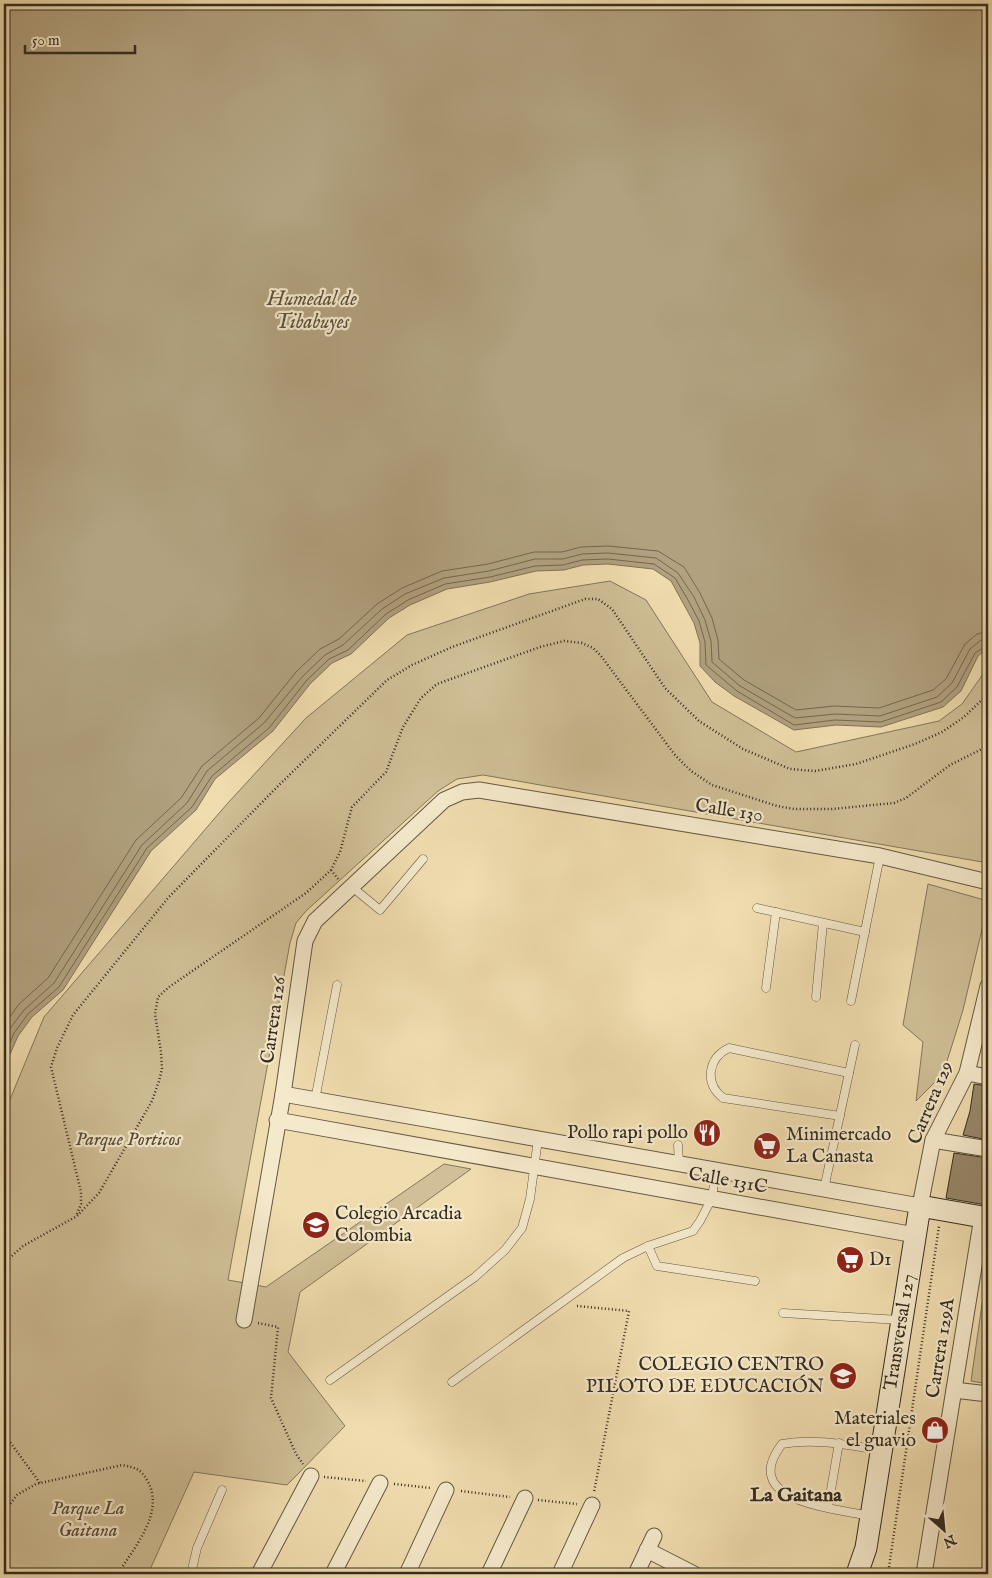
<svg xmlns="http://www.w3.org/2000/svg" width="992" height="1578" viewBox="0 0 992 1578" font-family="'IM FELL English',serif">
<style>
.green{fill:#d0bf97;stroke:#83765c}
.water{fill:#b1a17e;stroke:#807258}
.lines{fill:none;stroke-linecap:round;stroke-linejoin:round}
.shore{stroke:#74664f;stroke-width:1}
.building{fill:#97886a;stroke:#362c20}
.lane-casing{stroke:#645844;stroke-width:9}
.street-casing{stroke:#645844;stroke-width:17}
.secondary-casing{stroke:#362c20;stroke-width:23}
.path{stroke:#362c20;stroke-width:2.5;stroke-dasharray:1 2.5;stroke-linecap:butt}
.lane{stroke:#f5e9cb;stroke-width:8}
.street{stroke:#f5e9cb;stroke-width:15}
.secondary{stroke:#f5e9cb;stroke-width:21}
.labels{text-anchor:middle;dominant-baseline:central;stroke-width:4.5;stroke-linejoin:round;paint-order:stroke}
.street-label{font-size:19px;fill:#362c20;stroke:#f5e9cb}
.poi-label{font-size:19px;fill:#362c20;stroke:#f5e9cb;text-anchor:end}
.park-label{font-size:19px;font-style:italic;fill:#554938;stroke:#f5e9cb}
.water-label{font-size:20px;font-style:italic;fill:#5b4f3c;stroke:#f5e9cb}
.neighbourhood-label{font-size:20px;font-weight:bold;fill:#362c20;stroke:#f5e9cb}
</style>
<rect width="100%" height="100%" fill="#f0ddaf"/>
<filter id="stains"><feTurbulence type="fractalNoise" baseFrequency=".004" numOctaves="4"/><feColorMatrix values="0 0 0 0 .2 0 0 0 0 .09 0 0 0 0 .02 0 0 0 .5 -.17"/></filter>
<radialGradient id="worn" r=".72"><stop offset=".6" stop-color="#630" stop-opacity="0"/><stop offset="1" stop-color="#630" stop-opacity=".3"/></radialGradient>
<g class="green">
<path d="M610,581L646,600L712,702L796,752L939,721L962,704L983,674L988,671V863L483,775L457,779L438,791L306,911L296,923L290,943L228,1280L266,1287L444,1164L471,1169L300,1292L288,1352L345,1426L287,1485L194,1472L148,1574H4V1114L44,1017L227,804L306,718L407,635L529,594Z"/>
<path d="M928,884L988,901V904L963,1010L943,1074L916,1101L923,1042L903,1025Z"/>
<path d="M985,1283H988V1384L971,1381Z"/>
</g>
<path class="water" d="M4,4H988V648L978,656L961,691L943,707L881,727L836,725L794,730L734,696L715,682L700,666V643L694,623L671,581L653,569L608,564L583,565L564,570L536,571L490,582L447,589L410,605L389,618L351,654L332,663L310,684L273,731L215,779L196,810L151,851L63,990L32,1017L18,1036L4,1068Z"/>
<g class="lines">
<g class="shore">
<path d="M4,1025L19,1004L48,978L136,840L181,798L202,766L259,718L296,672L320,649L339,639L377,604L402,588L442,571L488,564L534,552H562L581,547L608,546L658,551L684,567L700,593L712,618L718,640L719,659L744,680L796,710L834,706L879,708L933,690L946,679L965,644L977,634L988,631"/>
<path d="M4,1042L9,1030L24,1010L54,983L142,845L187,803L207,771L264,723L302,677L325,655L343,645L382,609L405,594L444,578L489,571L535,559H563L582,554L608,553L656,558L678,573L694,597L705,620L711,641L712,662L740,686L795,718L835,714L880,716L937,697L952,683L970,649L981,640L988,638"/>
<path d="M4,1057L14,1033L28,1014L59,987L147,848L192,807L212,776L269,728L307,680L329,659L348,650L386,614L408,600L445,584L490,577L535,566L563,565L582,560L608,559L654,564L675,578L688,600L699,621L705,642L706,665L737,691L794,725L835,720L881,722L941,702L957,687L975,653L988,645"/>
</g>
</g>
<g class="building">
<path d="M974,1084L988,1086V1140L963,1135L970,1111Z"/>
<path d="M954,1153L988,1158V1192L986,1205L946,1198Z"/>
</g>
<g class="lines">
<g class="lane-casing">
<g id="lane">
<path d="M352,887L380,910L423,859"/>
<path d="M757,908L865,932"/>
<path d="M766,988L776,912"/>
<path d="M816,997L823,923"/>
<path d="M851,1001L880,856"/>
<path d="M315,1100L337,985"/>
<path d="M840,1116L723,1098C704,1083 708,1058 729,1048L849,1073"/>
<path d="M678,1145L679,1164"/>
<path d="M824,1189L855,1045"/>
<path d="M648,1246L657,1266L755,1281"/>
<path d="M783,1313L900,1320"/>
<path d="M330,1380L475,1277L505,1250L522,1228L530,1199L538,1139"/>
<path d="M452,1382L623,1258L648,1246L693,1231L700,1221L712,1198L716,1170"/>
<path d="M828,1507L839,1443"/>
<path d="M870,1516C833,1508 738,1502 782,1444C815,1438 847,1445 879,1450"/>
<path d="M191,1574L197,1548L222,1490"/>
</g>
</g>
<g class="street-casing">
<g id="street">
<path d="M967,1073L988,1077"/>
<path d="M283,1094L920,1206L933,1140L967,1073L988,986"/>
<path d="M277,1120L915,1235"/>
<path d="M933,1140L988,1149"/>
<path d="M244,1320L283,1094L305,941L315,921L444,800L462,792L479,790L880,856L988,882"/>
<path d="M954,1390L988,1394"/>
<path d="M647,1550L694,1574"/>
<path d="M259,1574L311,1476"/>
<path d="M333,1574L380,1483"/>
<path d="M407,1574L446,1490"/>
<path d="M489,1574L525,1498"/>
<path d="M560,1574L592,1505"/>
<path d="M636,1574L654,1536"/>
<path d="M924,1574L982,1217"/>
</g>
</g>
<g class="secondary-casing">
<g id="secondary">
<path id="s1" d="M857,1574L866,1548L920,1206L988,1218"/>
</g>
</g>
<g class="path">
<path d="M331,870L339,880"/>
<path d="M77,1214L81,1204V1192L51,1067L57,1048L73,1015L168,898L276,788L387,680L412,665L452,647L585,599H598L612,609L665,688L699,721L743,749L790,769L815,771L856,764L915,744L942,732L964,717L988,694"/>
<path d="M4,1263L23,1246L77,1216L99,1193L152,1101L159,1081L162,1069L161,1052L155,1014L158,997L169,987L306,893L331,870L340,852L352,807L386,772L403,727L421,698L437,684L540,647L564,641L582,643L593,648L601,656L675,755L691,771L712,785L777,806L794,809H832L894,803L906,798L950,765L988,746"/>
<path d="M577,1306L629,1311L594,1492"/>
<path d="M258,1323L278,1327L271,1398L296,1454L303,1464"/>
<path d="M4,1434L40,1483"/>
<path d="M324,1477L366,1481"/>
<path d="M394,1484L431,1488"/>
<path d="M461,1491L510,1497"/>
<path d="M538,1500L577,1504"/>
<path d="M4,1512L17,1495L36,1484L122,1465C134,1467 141,1469 147,1480C166,1512 134,1547 118,1574"/>
<path d="M4,1573V1574"/>
<path d="M888,1574L939,1226"/>
</g>
<use href="#lane" class="lane"/>
<use href="#street" class="street"/>
<use href="#secondary" class="secondary"/>
</g>
<defs>
<g id="restaurant-disc" transform="scale(1.4375)"><circle r="9.5" fill="#8f2418" stroke="#f5e9cb"/><path d="M-5-6h1v4h1v-4h1v4h1v-4h1v5L-1.5 .5V6h-2V.5L-5-1ZM5-6V6H3V1.5H1.5Q1.5-4 5-6Z" fill="#fff"/></g>
<g id="supermarket-disc" transform="scale(1.4375)"><circle r="9.5" fill="#8f2418" stroke="#f5e9cb"/><path d="M-6-5.5h2.5l.6 2H6L4.5 2H-2.5L-4.4-4H-6ZM-1.5 3.2a1.3 1.3 0 1 0 .1 0ZM3 3.2a1.3 1.3 0 1 0 .1 0Z" fill="#fff"/></g>
<g id="school-disc" transform="scale(1.4375)"><circle r="9.5" fill="#8f2418" stroke="#f5e9cb"/><path d="M0-5L7-2L0 1L-7-2ZM-4 1L0 2.5L4 1V4Q0 6-4 4Z" fill="#fff"/></g>
<g id="shop-disc" transform="scale(1.4375)"><circle r="9.5" fill="#8f2418" stroke="#f5e9cb"/><path d="M-5-2.5h2.3a2.7 3.5 0 0 1 5.4 0H5L5.5 6h-11ZM-1.5-2.5h3a1.5 2.3 0 0 0-3 0Z" fill="#fff"/></g>
</defs>
<g fill-rule="evenodd">
<use href="#restaurant-disc" x="707" y="1133"/>
<use href="#supermarket-disc" x="767" y="1146"/>
<use href="#school-disc" x="316" y="1225"/>
<use href="#supermarket-disc" x="850" y="1260"/>
<use href="#school-disc" x="843" y="1376"/>
<use href="#shop-disc" x="935" y="1430"/>
</g>
<g class="labels">
<g class="street-label">
<text transform="translate(729 811) rotate(9)">Calle 130</text>
<text transform="translate(274 1020) rotate(-82)">Carrera 126</text>
<text transform="translate(931 1103) rotate(-67)">Carrera 129</text>
<text transform="translate(728 1181) rotate(10)">Calle 131C</text>
<text stroke="none"><textPath href="#s1" startOffset="246">Transversal 127</textPath></text>
<text transform="translate(941 1348) rotate(-81)">Carrera 129A</text>
</g>
<g class="poi-label">
<text x="688" y="1133">Pollo rapi pollo</text>
<text x="786" y="1135" text-anchor="start">Minimercado<tspan x="786" dy="22">La Canasta</tspan></text>
<text x="335" y="1214" text-anchor="start">Colegio Arcadia<tspan x="335" dy="22">Colombia</tspan></text>
<text x="869" y="1260" text-anchor="start">D1</text>
<text x="824" y="1365">COLEGIO CENTRO<tspan x="824" dy="22">PILOTO DE EDUCACIÓN</tspan></text>
<text x="916" y="1419">Materiales<tspan x="916" dy="22">el guavio</tspan></text>
</g>
<g class="park-label">
<text x="128" y="1140">Parque Porticos</text>
<text x="88" y="1509">Parque La<tspan x="88" dy="22">Gaitana</tspan></text>
</g>
<g class="water-label">
<text x="312" y="299">Humedal de<tspan x="312" dy="23">Tibabuyes</tspan></text>
</g>
<g class="neighbourhood-label">
<text x="796" y="1495">La Gaitana</text>
</g>
</g>
<rect width="992" height="1578" fill="none" stroke="#f0ddaf" stroke-width="20"/>
<rect x="5" y="5" width="982" height="1568" fill="none" stroke="#362c20" stroke-width="2.5"/>
<rect x="10" y="10" width="972" height="1558" fill="none" stroke="#362c20"/>
<g transform="translate(944 1530) rotate(153)" stroke="#f5e9cb" stroke-width="4" paint-order="stroke">
<path d="M0-4L9 19L0 12L-9 19Z" fill="#362c20"/>
<text y="-8" font-size="14" font-weight="bold" text-anchor="middle" fill="#362c20">N</text>
</g>
<path d="M25 45v8h110v-8" fill="none" stroke="#362c20" stroke-width="2.5"/>
<text x="32" y="45" font-size="15" fill="#362c20" stroke="#f5e9cb" stroke-width="4" paint-order="stroke">50 m</text>
<rect width="100%" height="100%" filter="url(#stains)"/>
<rect width="100%" height="100%" fill="url(#worn)"/>
</svg>
